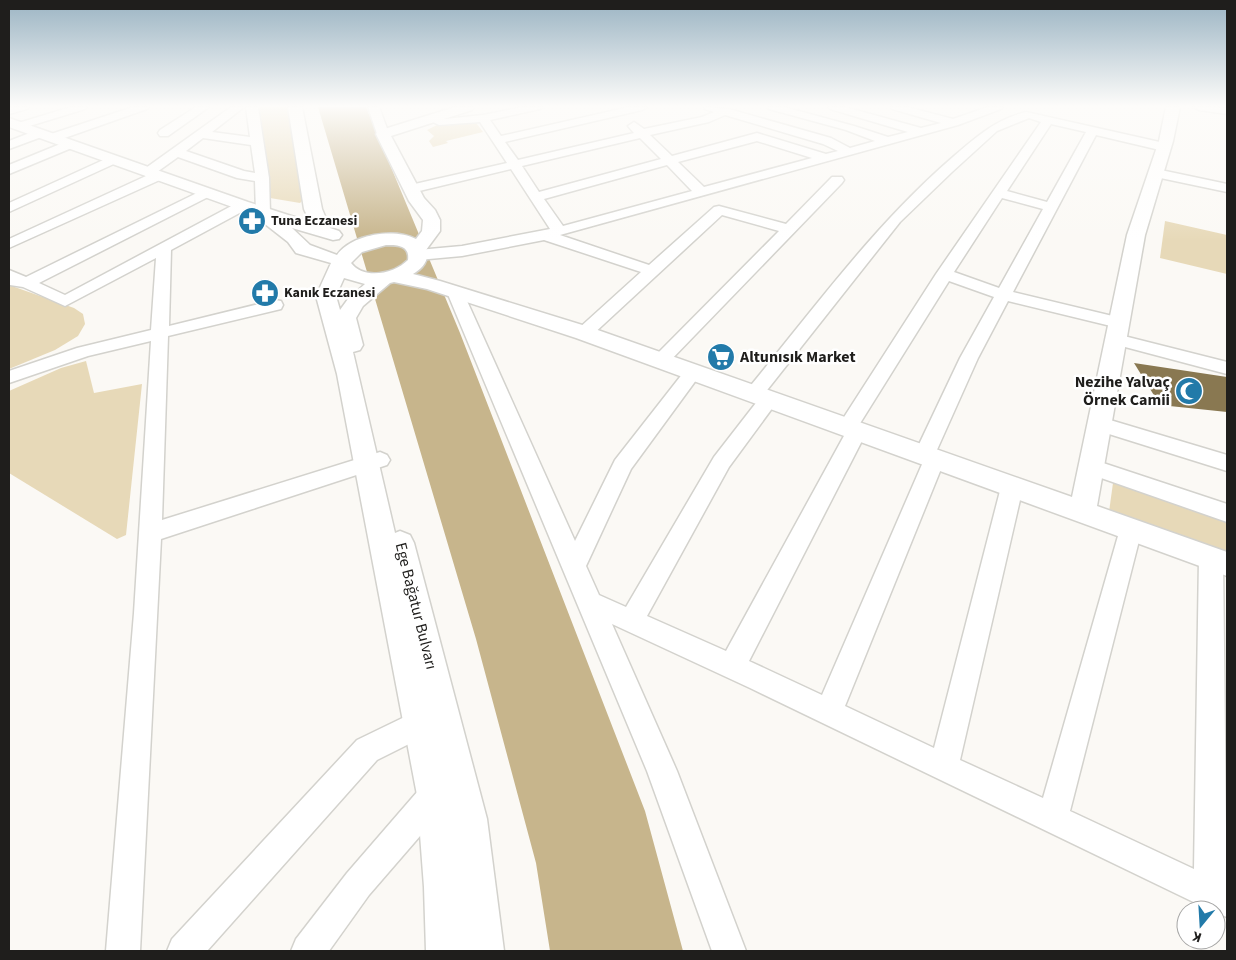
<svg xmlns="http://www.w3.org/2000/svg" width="1236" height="960" viewBox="0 0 1236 960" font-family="'Source Sans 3',sans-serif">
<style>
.green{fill:#e7d9b8}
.water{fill:#c7b58c}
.building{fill:#897851}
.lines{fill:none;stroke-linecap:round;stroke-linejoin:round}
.minor-casing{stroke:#d3d2cd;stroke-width:3}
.major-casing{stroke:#d3d2cd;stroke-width:3}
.minor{fill:#fff;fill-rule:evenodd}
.major{fill:#fff;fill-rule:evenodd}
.labels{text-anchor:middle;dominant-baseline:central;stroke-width:5;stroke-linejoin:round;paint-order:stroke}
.far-poi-label{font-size:14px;font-weight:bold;fill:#1f1e1c;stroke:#fff;text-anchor:start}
.poi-label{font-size:16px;font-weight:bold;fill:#1f1e1c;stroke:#fff;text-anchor:start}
.street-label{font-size:16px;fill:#1f1e1c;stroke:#fff}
</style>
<rect width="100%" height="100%" fill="#fbf9f5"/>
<g class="green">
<path d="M257,107H287L303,200L300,203L270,198Z"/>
<path d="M474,120L483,132L446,141L448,143L433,147L429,141L434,136L427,130L439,124L447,126Z"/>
<path d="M1165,221L1227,235V274L1160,258Z"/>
<path d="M9,285L74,308L83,314L85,324L78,336L55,350L9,369Z"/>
<path d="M86,361L94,393L142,384L126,535L117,539L9,473V391L61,368Z"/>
<path d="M1113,483L1227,522V554L1109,512Z"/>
</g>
<path class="water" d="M318,107H366L460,333L645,811L683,951H550L536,863L476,639Z"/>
<path class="building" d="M1134,363L1227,377V412L1160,405Z"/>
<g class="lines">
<g class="minor-casing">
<g id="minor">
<path d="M12,107H29L27,109L9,114V108Z"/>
<path d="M71,107H87L85,109L23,128L19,130L13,126L15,124Z"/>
<path d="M133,107H149L147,109L56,141L52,142L46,138L48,135Z"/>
<path d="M196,107H209L168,136H160L158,133L160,130Z"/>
<path d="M231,107H244L212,132L250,137L246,107H258L269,178L270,213L268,216L263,217L256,213L255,181L237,178L178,157L157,172L164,176L162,179L9,248V239L146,176L142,173L143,170ZM203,138L251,145L255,173L244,171L186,151Z"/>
<path d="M368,107H379L389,134L387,137L383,138L377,134Z"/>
<path d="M522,107H542L540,109L490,120L501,136L629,107H648L642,110L505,142L518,160L634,133L628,126L634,122L644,129L702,117L714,112L705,109L704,107L729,109L831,138L850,148L875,141L846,130L769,109L767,107H784L854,126L888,137L908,132L830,109L828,107H845L921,128L941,123L892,109L891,107H907L953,119L988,107H1003L1001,109L958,125L560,235L649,265L714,207L719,206L786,224L832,177H842L844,180L842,183L667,364L661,366L655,364L652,360L655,356L779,231L722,215L590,337L584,338L578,337L575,333L578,329L641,272L544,240L462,256L418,260L413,258L410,255L413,252L418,250L462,246L550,229L511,169L411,193L404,189L406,186L507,163L480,122L439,125L433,122L435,120L483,115ZM725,115L823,144L838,151L826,154L757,133L672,156L650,135L709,122ZM640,138L661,159L539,192L522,166ZM757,141L812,158L704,187L678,162ZM667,165L692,191L563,226L544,199Z"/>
<path d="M1193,107L1227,108V114L1199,110Z"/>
<path d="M1026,112L1164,143L1170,147L1164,151L1096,135L1013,292L1125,319L1128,323L1125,327L1119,328L1008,301L978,358L936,452L942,454L945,459L845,706L934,748L1001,487L1004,481L1012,479L1020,481L1023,487L960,760L1043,798L1120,529L1123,523L1131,520L1139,523L1142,529L1070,811L1194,869L1199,558L1203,551L1211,548L1219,551L1223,558L1227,917L1216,913V910H1210L750,688L612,624L677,771L746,951H712L647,771L447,292L449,289H461L463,292L575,541L615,460L687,368L693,366L699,368L702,372L631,469L586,566L599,595L626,607L714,457L759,399L754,400L747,398L745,394L747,390C813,310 874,225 953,157C976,137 996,119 1026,112ZM1029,118L1041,122L936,274L837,428L840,433L845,434L726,651L647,616L729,467L779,399L776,394L769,393L764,394L900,222L952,172L997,131ZM1051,124L1086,132L1047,202L1007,191ZM1002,198L1043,209L999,288L954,272ZM949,281L994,297L960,358L914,455L917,460L923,462L822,695L749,661L867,431L864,426L859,425Z"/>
<path d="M40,129L46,133L44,136L9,149V141Z"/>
<path d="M70,140L76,144L74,147L9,174V165Z"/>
<path d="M112,156L116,157L118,160L116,163L9,212V203Z"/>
<path d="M1156,169L1227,184V192L1151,176L1150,173Z"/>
<path d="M205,189L212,193L210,196L39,283L65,295L237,203H247L249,206L247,209L171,250L169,326L275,300L281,301L283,305L281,309L168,336L162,520L380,452L387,455L390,460L387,465L161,539L140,951H106L134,613L151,341L88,356L9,383V371L77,348L151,330L156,258L65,306L23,287L10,285L9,270L26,277Z"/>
<path d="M1116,334L1227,362V374L1110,343L1107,339L1110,335Z"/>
<path d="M1100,417L1227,455V471L1093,429L1090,424L1093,419Z"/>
<path d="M1091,459L1227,504V522L1084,472L1081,467L1084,462Z"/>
<path d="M421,709L431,713L435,723L431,733L377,760L207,951H167L172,939L357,740Z"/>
<path d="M435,780L446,784L450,795L446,806L369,895L329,951H291L296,939L347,873L424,784Z"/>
</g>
</g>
<g class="major-casing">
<path id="major" d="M288,107H302L322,209L330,228L339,231L342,235L339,239L333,240L292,228L310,245L337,255C352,234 394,228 416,239L422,231L423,220L409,201L376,134L378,131L455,107H474L472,110L391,136L424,198L435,210L440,220V231L426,250C430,260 422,269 413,274L440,281L592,328L1072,497L1127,235L1159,141L1166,107H1180L1173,141L1145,235L1097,506L1227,552V576L576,338L427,289L394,282L390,283L363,306L356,318L363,345L360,350L353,352L395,533L400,531L410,535L414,543L487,819L504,951H426L424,887L417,795L337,374L316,296L331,263L296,253L288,242L265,224L263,218L9,127V118L248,202L310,222L304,209ZM386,245C397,245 410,245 408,260C394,274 364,280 351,263L362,252ZM344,278L365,284L348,299L340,310L336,296Z"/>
</g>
<use href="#minor" class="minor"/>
<use href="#major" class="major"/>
</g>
<linearGradient id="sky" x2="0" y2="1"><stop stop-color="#9bb4c3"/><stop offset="0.44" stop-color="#fdfcfa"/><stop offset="1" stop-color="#fdfcfa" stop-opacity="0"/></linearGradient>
<rect width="1236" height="241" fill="url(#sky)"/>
<defs>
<g id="pharmacy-disc" transform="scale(1.4375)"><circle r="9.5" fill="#227aa9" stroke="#fff"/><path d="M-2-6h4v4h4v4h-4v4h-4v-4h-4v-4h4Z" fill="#fff"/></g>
<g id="supermarket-disc" transform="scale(1.4375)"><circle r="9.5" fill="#227aa9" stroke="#fff"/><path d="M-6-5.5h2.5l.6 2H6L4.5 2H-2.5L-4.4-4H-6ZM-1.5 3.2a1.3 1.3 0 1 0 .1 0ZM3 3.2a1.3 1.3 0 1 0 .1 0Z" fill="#fff"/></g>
<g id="mosque-disc" transform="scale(1.4375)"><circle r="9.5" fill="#227aa9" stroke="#fff"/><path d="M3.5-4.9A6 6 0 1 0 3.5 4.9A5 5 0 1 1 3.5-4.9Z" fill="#fff"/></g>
</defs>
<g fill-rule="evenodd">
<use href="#pharmacy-disc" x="252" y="221"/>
<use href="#pharmacy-disc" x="265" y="293"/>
<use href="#supermarket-disc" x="721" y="357"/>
<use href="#mosque-disc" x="1189" y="391"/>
</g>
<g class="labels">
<g class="far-poi-label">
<text x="271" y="221">Tuna Eczanesi</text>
<text x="284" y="293">Kanık Eczanesi</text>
</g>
<g class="poi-label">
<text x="740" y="357">Altunısık Market</text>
<text x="1170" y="382" text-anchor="end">Nezihe Yalvaç<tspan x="1170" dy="18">Örnek Camii</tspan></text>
</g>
<g class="street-label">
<text transform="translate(416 606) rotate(76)">Ege Bağatur Bulvarı</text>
</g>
</g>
<rect width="1236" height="960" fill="none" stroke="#1f1e1c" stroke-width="20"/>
<g transform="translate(1201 925) rotate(198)"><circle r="24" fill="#ffffff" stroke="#a5a5a4"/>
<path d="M0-4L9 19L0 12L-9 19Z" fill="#227aa9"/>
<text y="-8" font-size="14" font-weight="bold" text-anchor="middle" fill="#1f1e1c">K</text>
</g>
</svg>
